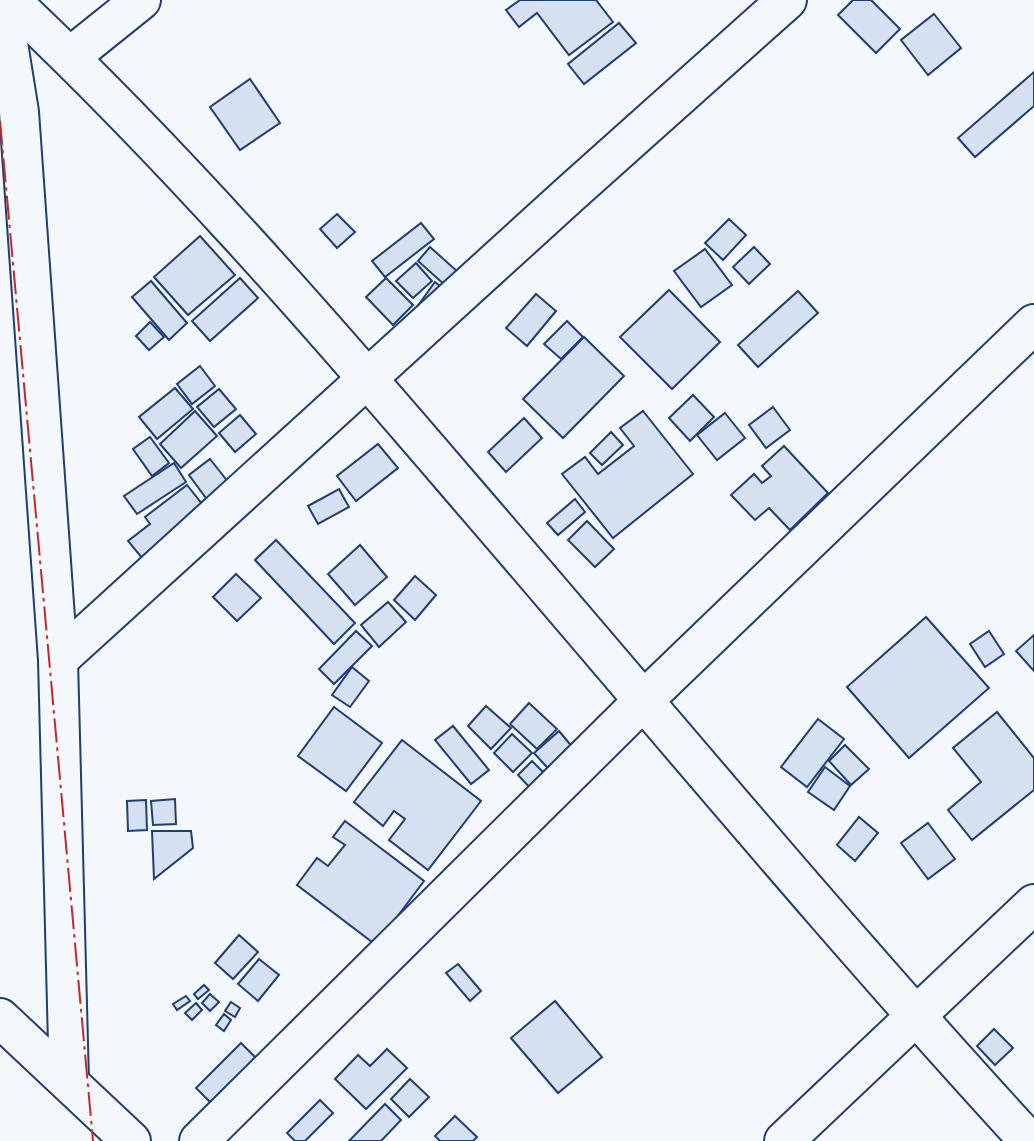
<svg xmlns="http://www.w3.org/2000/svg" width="1034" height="1141" viewBox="0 0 1034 1141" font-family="Rubik,sans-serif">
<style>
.building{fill:#d5e0f0;stroke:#1d3f73;stroke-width:2}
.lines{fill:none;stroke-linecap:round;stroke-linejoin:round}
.street-casing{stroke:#1d3f73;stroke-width:42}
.street{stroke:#f4f7fb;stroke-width:38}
.power{stroke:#c62828;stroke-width:2;stroke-dasharray:24 5 3.5 5;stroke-linecap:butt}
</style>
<rect width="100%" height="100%" fill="#f4f7fb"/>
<g class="building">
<path d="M520,0H596L613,22L569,55L537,13L519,27L506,10Z"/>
<path d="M853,0H871L900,29L876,53L838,15Z"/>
<path d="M934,14L961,48L928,75L901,40Z"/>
<path d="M619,23L636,43L584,84L568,64Z"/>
<path d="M1034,72V106L975,157L958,138Z"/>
<path d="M250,79L280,123L240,150L210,107Z"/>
<path d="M337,214L355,232L337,248L320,229Z"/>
<path d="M729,219L746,235L723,260L705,243Z"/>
<path d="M421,223L434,239L385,277L372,261Z"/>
<path d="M200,236L235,275L188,315L154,277Z"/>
<path d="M430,247L458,272L446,286L418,261Z"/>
<path d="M754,247L770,264L749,284L733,267Z"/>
<path d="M705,249L732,285L701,307L674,271Z"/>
<path d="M416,263L432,281L413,298L396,281Z"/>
<path d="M240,278L258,298L210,341L192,321Z"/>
<path d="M386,278L413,305L393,325L366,297Z"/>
<path d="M151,281L187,323L169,340L132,297Z"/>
<path d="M435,282L442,288L414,311Z"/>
<path d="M669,290L720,342L672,389L620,337Z"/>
<path d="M798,291L818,313L758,367L738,345Z"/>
<path d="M536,294L556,311L527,346L506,328Z"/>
<path d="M567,321L583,337L561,359L544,344Z"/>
<path d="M150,322L164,337L149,350L136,336Z"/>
<path d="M584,337L624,376L563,438L523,399Z"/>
<path d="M200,366L215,386L192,404L177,384Z"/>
<path d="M175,388L193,409L157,439L139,417Z"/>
<path d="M219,389L236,409L214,427L197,407Z"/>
<path d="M693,395L714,417L690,441L669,418Z"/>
<path d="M773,407L790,430L766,448L749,425Z"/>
<path d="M195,411L217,436L181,468L160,444Z"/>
<path d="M643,411L693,474L613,538L562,474L585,457L598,474L634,446L620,428Z"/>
<path d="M725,413L745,438L717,460L697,435Z"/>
<path d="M240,415L256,434L235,452L219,433Z"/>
<path d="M524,418L542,438L506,472L488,452Z"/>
<path d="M611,432L623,445L602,465L590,453Z"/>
<path d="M150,437L169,463L152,476L133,449Z"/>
<path d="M378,444L398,468L356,501L337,476Z"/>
<path d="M784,446L828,493L790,530L769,508L755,520L731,495L754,474L762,483L771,476L762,466Z"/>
<path d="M210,459L236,492L214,509L189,475Z"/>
<path d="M174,463L186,482L137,514L124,496Z"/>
<path d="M187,485L211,515L147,564L128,541L150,524L145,517Z"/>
<path d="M339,489L349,507L318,524L308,506Z"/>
<path d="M575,499L585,512L558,535L547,523Z"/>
<path d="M587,521L614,549L595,567L568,540Z"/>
<path d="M276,540L355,623L334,644L255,560Z"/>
<path d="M360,545L387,577L355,605L328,574Z"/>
<path d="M236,574L261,598L237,621L213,597Z"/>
<path d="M415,576L436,595L415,620L394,600Z"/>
<path d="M388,602L406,622L379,647L361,625Z"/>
<path d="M926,617L989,688L909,758L847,687Z"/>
<path d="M356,631L372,646L334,684L319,669Z"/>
<path d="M989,631L1004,654L985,667L970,644Z"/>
<path d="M1034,635V671L1016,651Z"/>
<path d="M352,667L369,681L350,707L332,695Z"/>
<path d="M529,703L557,729L537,749L510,724Z"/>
<path d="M486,706L511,728L491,749L468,726Z"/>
<path d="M334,707L382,743L346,791L298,756Z"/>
<path d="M997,712L1034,758V790L972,840L948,810L981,782L953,748Z"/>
<path d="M818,719L844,739L807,787L781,767Z"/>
<path d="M453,726L489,770L471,784L435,740Z"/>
<path d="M559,731L579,755L555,776L534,753Z"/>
<path d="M512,734L532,753L513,772L494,753Z"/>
<path d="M402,740L481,801L428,870L389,840L405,819L394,811L383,826L354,802Z"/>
<path d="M845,745L869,769L851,785L829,761Z"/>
<path d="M532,761L548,777L533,791L518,775Z"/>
<path d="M825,767L850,786L834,810L808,792Z"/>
<path d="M175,799L176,824L153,825L151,801Z"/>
<path d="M146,800L147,830L128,831L127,801Z"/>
<path d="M859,817L878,833L855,861L837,845Z"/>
<path d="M345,821L424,881L376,945L297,885L317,858L328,866L345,845L333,837Z"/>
<path d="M928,823L955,859L928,879L901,843Z"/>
<path d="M152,831H191L193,848L154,879Z"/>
<path d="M239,935L258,952L233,979L215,963Z"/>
<path d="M259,959L279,975L258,1001L238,984Z"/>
<path d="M458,964L481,991L470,1001L446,973Z"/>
<path d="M204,985L209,990L198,999L194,994Z"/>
<path d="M210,994L219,1002L210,1011L202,1003Z"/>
<path d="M186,996L190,1001L177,1010L173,1004Z"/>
<path d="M555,1001L602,1057L558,1093L511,1038Z"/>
<path d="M231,1002L240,1008L235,1017L225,1011Z"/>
<path d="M196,1003L202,1010L192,1020L185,1013Z"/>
<path d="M224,1014L231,1020L224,1031L216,1025Z"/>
<path d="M994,1029L1013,1048L995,1065L977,1046Z"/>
<path d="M241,1043L265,1067L220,1112L196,1088Z"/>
<path d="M387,1049L407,1068L366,1109L335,1079L358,1055L370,1066Z"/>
<path d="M410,1079L429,1097L409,1117L391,1099Z"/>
<path d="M320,1100L333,1113L305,1141H295L287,1133Z"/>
<path d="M385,1104L401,1120L381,1141H349Z"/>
<path d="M455,1116L477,1137L473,1141H440L435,1136Z"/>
</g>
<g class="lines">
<g class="street-casing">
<g id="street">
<path d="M1,0L19,112L58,660L69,1082"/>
<path d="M10,0C170,151 316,318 459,485C648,704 833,928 1029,1141"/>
<path d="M70,57L141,0"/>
<path d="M58,660L570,194L787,0"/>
<path d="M0,1018L131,1141"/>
<path d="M199,1141L644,700L1034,324"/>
<path d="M784,1141L1034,904"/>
</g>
</g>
<use href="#street" class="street"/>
<path class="power" d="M0,121L93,1141"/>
</g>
</svg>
